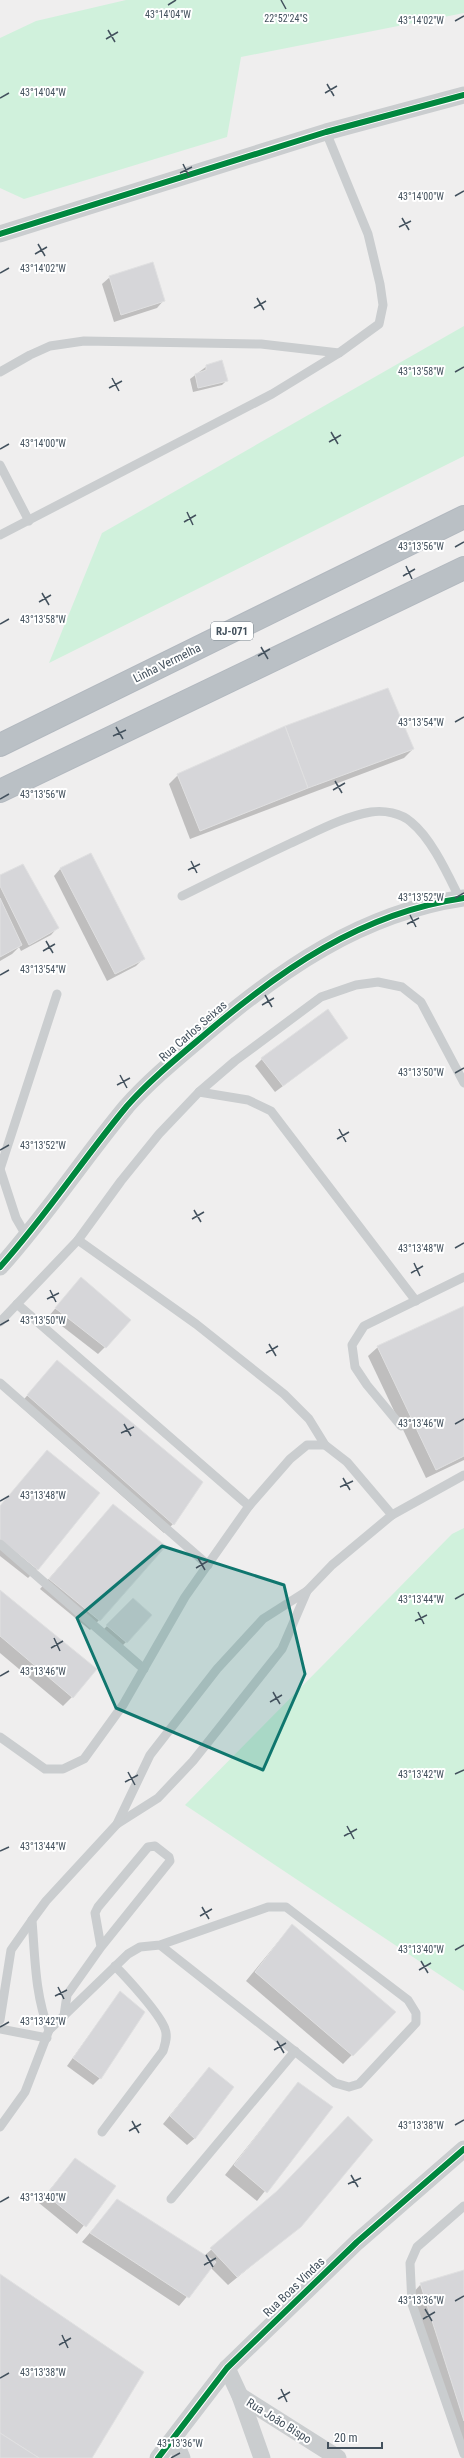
<svg xmlns="http://www.w3.org/2000/svg" width="464" height="2458" viewBox="0 0 464 2458" font-family="'Roboto Condensed',sans-serif">
<style>
.green{fill:#d0f1dc}
.shadow{fill:#0003}
.building{fill:#d6d6d9;stroke:#e0e0e1}
.lines{fill:none;stroke-linecap:round;stroke-linejoin:round}
.highway-casing{stroke:#b2b8bf;stroke-width:24}
.lane{stroke:#cacdcf;stroke-width:9}
.street{stroke:#cacdcf;stroke-width:17}
.highway{stroke:#bac0c5;stroke-width:22}
.cycleway-casing{stroke:#fff;stroke-width:8}
.cycleway{stroke:#00873e;stroke-width:6}
.marked{fill:#0f766e;fill-opacity:0.2;stroke:#0f766e;stroke-width:3;stroke-linejoin:round}
.ticks{fill:none;stroke:#43515d;stroke-width:1.5}
.labels{text-anchor:middle;dominant-baseline:central;stroke-width:4;stroke-linejoin:round;paint-order:stroke}
.shield{fill:#fff;stroke:#7b858e;stroke-width:1}
.shield-label{font-size:11px;font-weight:bold;fill:#43515d}
.street-label{font-size:12px;fill:#43515d;stroke:#fff}
.ticks-label{font-size:10px;text-anchor:middle;fill:#43515d;stroke:#fff;stroke-width:4;stroke-linejoin:round;paint-order:stroke}
</style>
<rect width="100%" height="100%" fill="#efeeee"/>
<g class="green">
<path d="M126,0H464V13L241,57L227,137L24,199L0,188V38L36,21Z"/>
<path d="M464,326V456L49,663L102,533Z"/>
<path d="M464,1528V1991L185,1805L452,1534Z"/>
</g>
<g class="shadow">
<path d="M110,277L164,300L157,308L114,322L102,284Z"/>
<path d="M207,366L227,380L222,385L193,392L190,379Z"/>
<path d="M413,749L404,758L190,839L169,784L178,775Z"/>
<path d="M61,868L143,959L136,966L107,981L54,876Z"/>
<path d="M0,876L58,927L51,935L21,951L19,947L12,954L0,961Z"/>
<path d="M347,1038L275,1092L255,1066L262,1059Z"/>
<path d="M74,1286L105,1347L98,1354L49,1316Z"/>
<path d="M464,1307V1460L426,1478L368,1356L378,1347Z"/>
<path d="M57,1361L173,1524L164,1533L19,1405Z"/>
<path d="M48,1451L37,1569L28,1578L0,1556V1506Z"/>
<path d="M113,1505L99,1620L90,1630L40,1589Z"/>
<path d="M0,1591L72,1697L63,1706L0,1653Z"/>
<path d="M133,1600L126,1642L121,1647L102,1631Z"/>
<path d="M292,1925L394,2012L343,2064L246,1981Z"/>
<path d="M120,1992L100,2078L93,2085L67,2066Z"/>
<path d="M202,2076L195,2138L187,2145L163,2124Z"/>
<path d="M298,2083L332,2107L257,2201L225,2175Z"/>
<path d="M75,2159L115,2186L77,2234L39,2203Z"/>
<path d="M275,2194L300,2226L228,2285L211,2268L179,2306L82,2242L117,2201L204,2256Z"/>
<path d="M464,2271V2458L412,2294L421,2284Z"/>
</g>
<g class="building">
<path d="M153,262L165,301L121,315L109,276Z"/>
<path d="M222,360L228,381L198,388L195,374L206,370V365Z"/>
<path d="M388,688L414,749L308,788L285,726Z"/>
<path d="M285,726L308,788L200,831L177,774Z"/>
<path d="M91,853L145,959L115,974L60,868Z"/>
<path d="M23,864L59,928L29,945L0,886V875Z"/>
<path d="M0,898L22,945L0,957Z"/>
<path d="M328,1009L348,1038L283,1086L261,1058Z"/>
<path d="M81,1277L131,1320L106,1348L55,1308Z"/>
<path d="M464,1306V1456L436,1470L377,1346Z"/>
<path d="M57,1360L203,1482L174,1525L27,1395Z"/>
<path d="M47,1450L100,1493L38,1570L0,1539V1506Z"/>
<path d="M113,1504L166,1546L100,1621L49,1579Z"/>
<path d="M0,1590L97,1669L73,1698L0,1636Z"/>
<path d="M133,1598L152,1615L127,1643L106,1625Z"/>
<path d="M292,1924L396,2012L353,2056L255,1972Z"/>
<path d="M120,1991L145,2012L101,2079L73,2058Z"/>
<path d="M209,2067L234,2087L195,2139L170,2116Z"/>
<path d="M298,2082L333,2107L267,2193L234,2165Z"/>
<path d="M348,2116L373,2140L301,2227L237,2277L210,2248L277,2191Z"/>
<path d="M75,2158L116,2186L86,2227L46,2195Z"/>
<path d="M117,2199L216,2262L189,2298L90,2233Z"/>
<path d="M464,2270V2421L420,2283Z"/>
<path d="M0,2274L144,2372L92,2458H39L0,2433Z"/>
<path d="M0,2433L39,2458H0Z"/>
</g>
<g class="lines">
<g class="highway-casing">
<g id="highway">
<path d="M0,745L464,517"/>
<path d="M0,791L464,568"/>
</g>
</g>
<g class="lane">
<path d="M0,372L30,355L50,346L84,341L261,344L339,353"/>
<path d="M0,465L29,521"/>
<path d="M0,535L272,394L339,353L379,324L383,305L380,284L368,234L326,132"/>
<path d="M182,896C218,878 253,861 289,844C316,832 342,817 371,812C384,810 401,813 411,822C432,839 448,875 460,899"/>
<path d="M199,1092L248,1100L271,1111L416,1301"/>
<path d="M0,1169L57,994"/>
<path d="M0,1169L16,1218L27,1237"/>
<path d="M78,1240L121,1181L159,1134L199,1092L235,1061L321,997L356,985L378,982L402,987L421,1002L464,1083"/>
<path d="M17,1304L249,1506"/>
<path d="M0,1322L78,1240L196,1324L284,1394L309,1419L325,1445"/>
<path d="M0,1383L208,1565"/>
<path d="M401,1426L367,1385L355,1367L352,1345L364,1326L464,1277"/>
<path d="M0,1544L144,1669"/>
<path d="M0,1737L45,1769H63L84,1759L123,1705L185,1597L249,1506L290,1459L307,1445H325L347,1462L392,1515"/>
<path d="M117,1824L158,1798L193,1761L282,1649L307,1591"/>
<path d="M64,2016L67,1995L101,1947L170,1861L169,1857L155,1846L148,1847L98,1907L95,1913L101,1947"/>
<path d="M0,2020L11,1950L32,1920"/>
<path d="M0,2029L47,2038"/>
<path d="M49,2030L128,1954L140,1947L160,1945L335,2083L349,2087L359,2084L416,2023V2013L408,2000L286,1907H268L160,1945"/>
<path d="M0,2127L25,2092L49,2030C35,1996 35,1957 32,1920L46,1901L117,1824L150,1755L217,1669L263,1619L307,1591L332,1565L392,1515L464,1475"/>
<path d="M102,2132L163,2051C165,2044 168,2037 165,2029C160,2014 127,1978 115,1966"/>
<path d="M171,2199L295,2051"/>
<path d="M464,2206L417,2247L410,2263L412,2304L464,2454"/>
</g>
<g class="street">
<path d="M0,234L326,132L464,95"/>
<path d="M0,1267C46,1216 83,1159 127,1106C149,1081 177,1058 203,1036C280,970 361,913 464,898"/>
<path d="M227,2368L240,2396L262,2458"/>
<path d="M240,2396L338,2458"/>
<path d="M174,2439L182,2458"/>
<path d="M158,2458L227,2368L357,2242L464,2149"/>
</g>
<use href="#highway" class="highway"/>
<g class="cycleway-casing">
<g id="cycleway">
<path d="M0,234L326,132L464,95"/>
<path d="M0,1267C46,1216 83,1159 127,1106C149,1081 177,1058 203,1036C280,970 361,913 464,898"/>
<path d="M158,2458L227,2368L357,2242L464,2149"/>
</g>
</g>
<use href="#cycleway" class="cycleway"/>
</g>
<path class="marked" d="M162,1546L284,1585L305,1674L263,1770L116,1708L77,1618Z"/>
<path class="ticks" d="M281,0L286,9M168,5L176,0M455,21L464,16M108,30L115,42M106,39L118,32M327,84L334,96M325,93L337,86M0,98L9,93M183,164L189,176M180,173L192,167M455,196L464,191M402,218L409,230M399,227L411,221M38,244L45,256M35,254L47,247M0,273L9,268M257,298L264,310M254,308L266,301M455,372L464,367M112,378L119,391M109,388L122,381M331,432L338,444M329,442L341,435M0,449L9,444M187,512L193,525M184,522L196,515M455,547L464,542M406,566L412,579M403,576L415,569M42,593L49,605M39,602L51,595M0,624L9,619M261,647L268,659M258,656L270,649M455,722L464,717M116,727L123,739M113,736L126,730M335,781L342,793M333,790L345,783M0,799L9,794M191,861L197,873M188,870L200,864M455,898L464,893M410,915L416,927M407,924L419,918M46,941L53,953M43,951L55,944M0,975L9,970M265,995L272,1007M262,1005L274,998M455,1073L464,1068M120,1075L127,1088M117,1085L130,1078M339,1129L346,1142M337,1139L349,1132M0,1150L9,1145M194,1210L201,1222M192,1219L204,1212M455,1248L464,1243M414,1263L420,1276M411,1273L423,1266M50,1290L56,1302M47,1299L59,1293M0,1325L9,1320M269,1344L276,1356M266,1353L278,1346M124,1424L131,1436M455,1424L464,1419M121,1433L134,1427M343,1478L350,1490M340,1487L353,1481M0,1501L9,1496M198,1558L205,1570M196,1568L208,1561M455,1599L464,1594M418,1612L424,1624M415,1621L427,1615M54,1638L60,1651M51,1648L63,1641M0,1676L9,1671M273,1692L280,1704M270,1702L282,1695M128,1772L135,1785M455,1774L464,1770M125,1782L138,1775M347,1826L354,1839M344,1836L357,1829M0,1851L9,1847M202,1907L209,1919M200,1916L212,1909M455,1950L464,1945M421,1961L428,1973M419,1970L431,1963M58,1987L64,1999M55,1996L67,1990M0,2027L9,2022M277,2041L284,2053M274,2050L286,2043M132,2121L139,2133M455,2125L464,2120M129,2131L141,2124M351,2175L358,2187M348,2184L361,2178M0,2202L9,2197M206,2255L213,2267M204,2265L216,2258M455,2301L464,2296M425,2309L432,2321M423,2319L435,2312M62,2335L68,2348M59,2345L71,2338M0,2378L9,2373M281,2389L287,2402M278,2399L290,2392M171,2458L180,2453"/>
<g class="labels">
<rect class="shield" x="211" y="622" width="42" height="18" rx="3"/>
<g class="shield-label">
<text x="232" y="631">RJ-071</text>
</g>
<g class="street-label">
<text transform="translate(167 663) rotate(-26)">Linha Vermelha</text>
<text transform="translate(193 1031) rotate(-41)">Rua Carlos Seixas</text>
<text transform="translate(294 2287) rotate(-44)">Rua Boas Vindas</text>
<text transform="translate(279 2421) rotate(32)">Rua João Bispo</text>
</g>
</g>
<g class="ticks-label">
<text x="168" y="18">43°14'04"W</text>
<text x="286" y="22">22°52'24"S</text>
<text x="421" y="24">43°14'02"W</text>
<text x="43" y="96">43°14'04"W</text>
<text x="421" y="200">43°14'00"W</text>
<text x="43" y="272">43°14'02"W</text>
<text x="421" y="375">43°13'58"W</text>
<text x="43" y="447">43°14'00"W</text>
<text x="421" y="550">43°13'56"W</text>
<text x="43" y="623">43°13'58"W</text>
<text x="421" y="726">43°13'54"W</text>
<text x="43" y="798">43°13'56"W</text>
<text x="421" y="901">43°13'52"W</text>
<text x="43" y="973">43°13'54"W</text>
<text x="421" y="1076">43°13'50"W</text>
<text x="43" y="1149">43°13'52"W</text>
<text x="421" y="1252">43°13'48"W</text>
<text x="43" y="1324">43°13'50"W</text>
<text x="421" y="1427">43°13'46"W</text>
<text x="43" y="1499">43°13'48"W</text>
<text x="421" y="1603">43°13'44"W</text>
<text x="43" y="1675">43°13'46"W</text>
<text x="421" y="1778">43°13'42"W</text>
<text x="43" y="1850">43°13'44"W</text>
<text x="421" y="1953">43°13'40"W</text>
<text x="43" y="2025">43°13'42"W</text>
<text x="421" y="2129">43°13'38"W</text>
<text x="43" y="2201">43°13'40"W</text>
<text x="421" y="2304">43°13'36"W</text>
<text x="43" y="2376">43°13'38"W</text>
<text x="180" y="2447">43°13'36"W</text>
</g>
<path d="M328 2442v6h54v-6" fill="none" stroke="#43515d" stroke-width="2"/>
<text x="334" y="2442" font-size="12" fill="#43515d" stroke="#ffffff" stroke-width="3" paint-order="stroke">20 m</text>
</svg>
